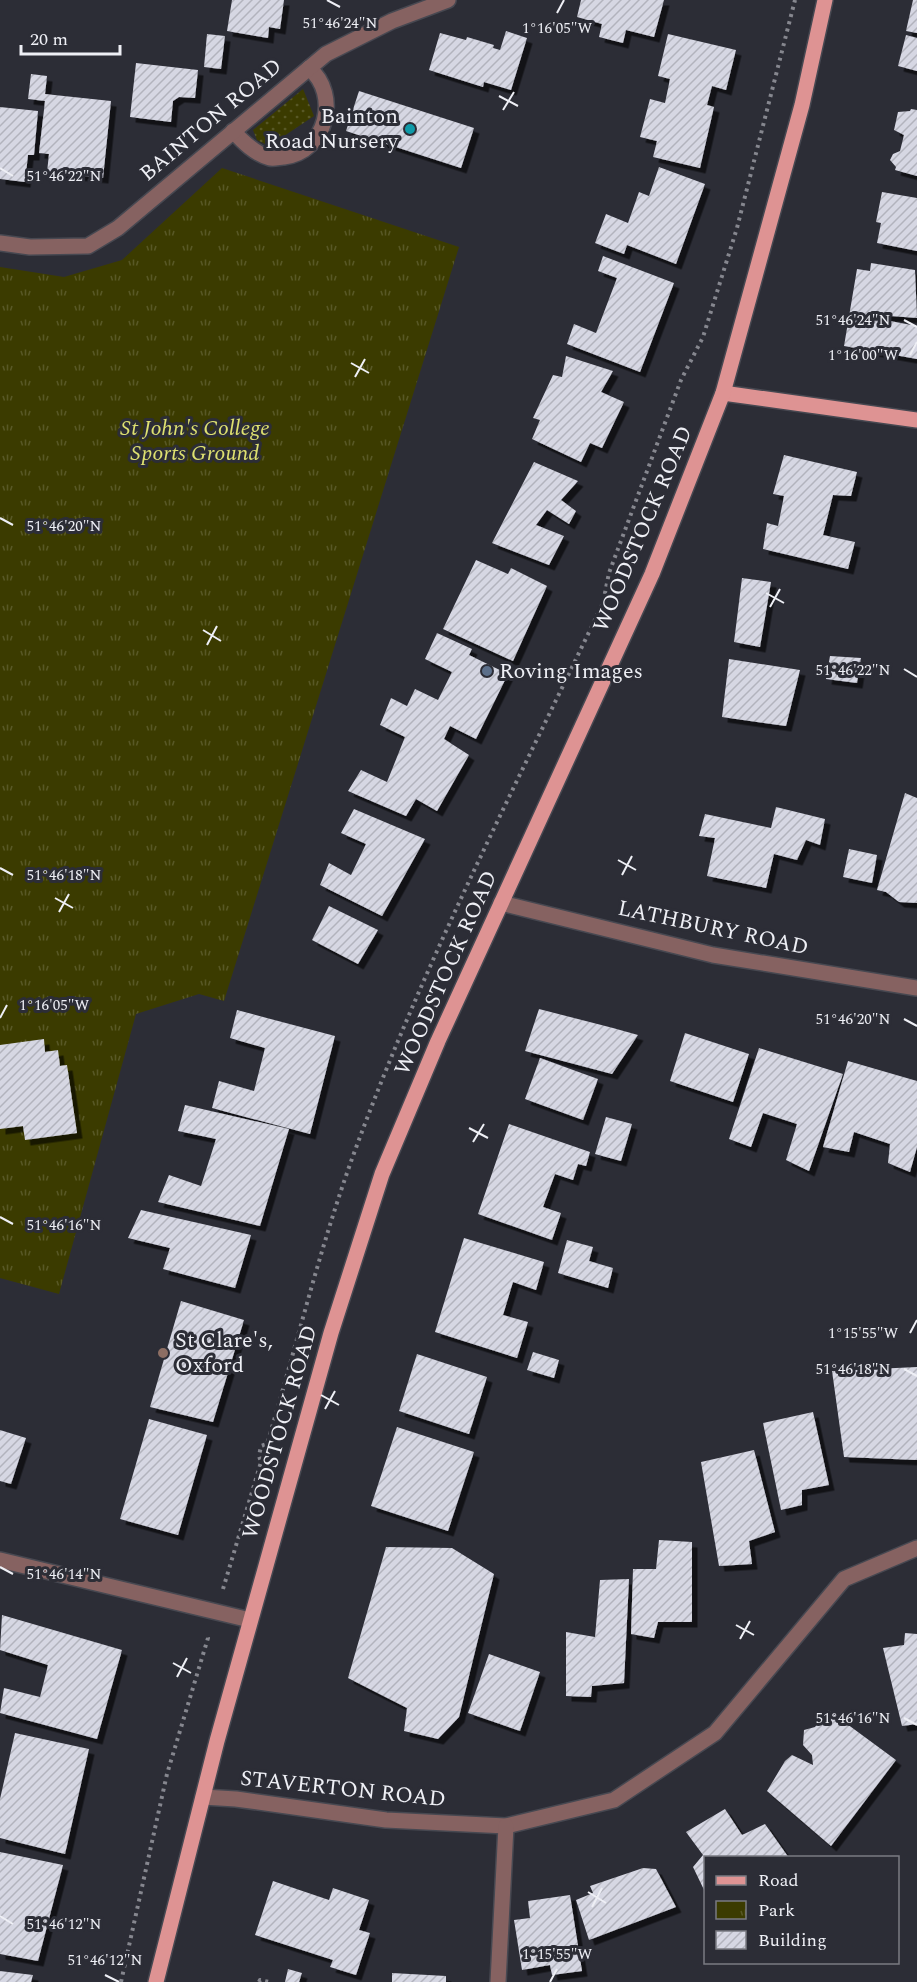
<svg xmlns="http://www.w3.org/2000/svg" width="917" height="1982" viewBox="0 0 917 1982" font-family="Spectral,serif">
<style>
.grass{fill:url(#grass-dots)}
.park{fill:url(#park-tufts)}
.building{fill:url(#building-hatch);filter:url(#shadow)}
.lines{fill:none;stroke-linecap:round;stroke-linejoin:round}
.minor-casing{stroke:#474851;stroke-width:18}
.major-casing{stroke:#474851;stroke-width:18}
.path{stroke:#86878f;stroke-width:4;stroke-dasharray:3 4.5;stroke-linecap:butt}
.minor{stroke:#866261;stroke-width:15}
.major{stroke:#de9393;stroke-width:15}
.ticks{fill:none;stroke:#eeeff5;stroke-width:2}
.culture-dot{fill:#0f9aa8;stroke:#2c2d36;stroke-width:2}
.service-dot{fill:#5c6f8a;stroke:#2c2d36;stroke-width:2}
.education-dot{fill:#8d6e63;stroke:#2c2d36;stroke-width:2}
.labels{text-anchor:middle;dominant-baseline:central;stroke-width:6;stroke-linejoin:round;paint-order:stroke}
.poi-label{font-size:22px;fill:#eeeff5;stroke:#2c2d36;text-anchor:start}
.street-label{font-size:22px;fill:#eeeff5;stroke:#2c2d36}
.park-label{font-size:22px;font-style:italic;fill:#dee170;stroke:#2c2d36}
.ticks-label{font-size:15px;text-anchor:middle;fill:#eeeff5;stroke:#2c2d36;stroke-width:6;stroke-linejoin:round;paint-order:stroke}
</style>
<defs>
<pattern id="grass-dots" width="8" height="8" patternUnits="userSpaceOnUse" patternTransform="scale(1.5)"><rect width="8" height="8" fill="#3b3b00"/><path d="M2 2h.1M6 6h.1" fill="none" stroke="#585826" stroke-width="1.8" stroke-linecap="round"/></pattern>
<pattern id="park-tufts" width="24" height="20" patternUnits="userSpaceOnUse" patternTransform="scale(1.5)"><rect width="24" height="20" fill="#3b3b00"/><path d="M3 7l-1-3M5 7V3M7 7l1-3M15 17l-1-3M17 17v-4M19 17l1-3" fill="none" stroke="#585826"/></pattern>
<pattern id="building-hatch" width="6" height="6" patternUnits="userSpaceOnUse" patternTransform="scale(1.5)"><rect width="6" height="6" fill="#d6d7e3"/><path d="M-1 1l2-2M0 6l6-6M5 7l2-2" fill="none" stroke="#b2b3bd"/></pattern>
<filter id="shadow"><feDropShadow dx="5.5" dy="5.5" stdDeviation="0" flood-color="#0009"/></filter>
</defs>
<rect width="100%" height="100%" fill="#2c2d36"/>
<path class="grass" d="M303,89L314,116L269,146L257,140L253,130Z"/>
<path class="park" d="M222,168L459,247L224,1001L199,994L136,1014L59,1294L0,1278V267L64,277L122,260Z"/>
<g class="building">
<path d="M232,0H284L280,29L269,27L268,38L227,31Z"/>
<path d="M581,0H664L654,37L626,30L623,43L599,37L602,24L577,17Z"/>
<path d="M913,0H917V33L906,31Z"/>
<path d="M506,31L527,38L511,90L484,82L483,87L429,70L440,33L466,40L467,37L494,45L493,48L500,50Z"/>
<path d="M207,34L225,36L221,69L204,67Z"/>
<path d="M668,34L736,50L726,90L712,86L707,105L714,107L700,168L653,157L657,141L640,137L650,99L665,103L670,79L658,76Z"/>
<path d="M906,35L917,38V71L898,66Z"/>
<path d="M136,63L198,70L195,98L179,97L173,101L171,122L130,117Z"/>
<path d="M31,74L47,76L45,94L111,101L103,178L47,172L49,154L39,153L45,101L28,99Z"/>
<path d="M359,91L474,128L461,168L346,131Z"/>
<path d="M0,107L38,111L34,155H28L25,182L0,179Z"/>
<path d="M911,109L917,110V176L895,170L896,167L890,160L893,154L900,151L904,135L894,130L898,112L910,111Z"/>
<path d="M659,167L705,184L676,264L627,245L624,254L595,243L606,214L628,223L639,192L649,196Z"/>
<path d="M882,192L917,198V251L877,243L881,223L876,222Z"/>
<path d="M603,256L674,283L640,372L567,344L574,324L596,333L617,278L598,271Z"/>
<path d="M871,263L915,270L917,318L891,316L890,321L917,326V359L844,346L857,269L870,271Z"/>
<path d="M566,356L613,371L601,392L624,402L602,448L590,443L581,462L532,439L540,420L533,418L553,375L562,377Z"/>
<path d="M784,455L857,472L851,496L833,495L823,535L855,542L848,569L763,549L767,523L778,526L784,496L773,494Z"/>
<path d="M534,462L578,481L561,500L576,511L569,524L547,510L536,525L564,536L549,565L492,543Z"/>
<path d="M476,560L508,574L511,568L547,586L513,661L443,629Z"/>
<path d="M742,578L771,582L760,647L734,642Z"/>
<path d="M437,633L472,649L469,655L508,674L476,739L450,726L444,739L469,755L437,811L416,799L406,816L348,791L361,770L387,782L405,737L380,725L391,698L407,706L415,689L438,700L452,672L425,659Z"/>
<path d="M830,656L861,658L857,683L826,679Z"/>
<path d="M729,659L800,670L786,726L722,717Z"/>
<path d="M905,793L917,798V903L899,902L886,892L877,890Z"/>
<path d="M776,807L825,819L820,845L806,840L797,860L774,854L766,888L707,876L715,838L699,836L705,814L771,828Z"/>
<path d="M354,809L425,839L382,916L320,885L329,863L351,875L366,844L341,833Z"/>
<path d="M849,849L877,855L872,883L843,877Z"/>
<path d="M329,906L378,930L358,964L312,940Z"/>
<path d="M539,1009L613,1028L638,1035L612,1074L525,1051Z"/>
<path d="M237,1010L335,1036L310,1134L212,1108L219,1081L254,1091L265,1048L230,1038Z"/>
<path d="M685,1033L749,1054L733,1102L670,1081Z"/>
<path d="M44,1039L45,1052L58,1050L60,1066L67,1065L77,1133L25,1140L23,1126L0,1129V1045Z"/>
<path d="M759,1048L843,1074L809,1171L786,1160L797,1124L763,1113L751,1147L729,1139Z"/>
<path d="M540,1058L598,1079L583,1120L525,1099Z"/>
<path d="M848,1061L917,1081V1147L910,1172L888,1163L890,1144L854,1132L849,1152L823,1147Z"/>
<path d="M185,1105L289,1129L260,1226L158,1202L169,1175L201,1186L216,1139L178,1131Z"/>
<path d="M606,1117L632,1124L621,1161L595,1154Z"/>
<path d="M509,1124L590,1152L586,1166L578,1164L573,1180L555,1174L543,1207L561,1213L552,1240L478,1214Z"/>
<path d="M141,1210L251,1235L235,1288L163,1269L170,1248L128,1238Z"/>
<path d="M464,1238L544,1262L536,1290L513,1282L503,1315L528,1322L517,1358L435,1332Z"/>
<path d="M567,1240L593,1247L589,1261L613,1268L608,1288L558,1273Z"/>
<path d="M181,1301L244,1320L213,1422L150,1407Z"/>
<path d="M533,1352L559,1360L554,1378L527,1370Z"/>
<path d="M417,1354L487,1377L469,1434L399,1411Z"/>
<path d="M917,1367V1460L844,1457L832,1371Z"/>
<path d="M813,1412L829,1485L802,1490V1505L781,1510L763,1423Z"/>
<path d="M149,1419L207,1435L178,1535L120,1519Z"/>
<path d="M397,1427L474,1452L448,1531L371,1506Z"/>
<path d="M0,1430L26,1438L11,1484L0,1481Z"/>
<path d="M754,1450L775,1532L749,1541L752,1564L719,1566L701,1462Z"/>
<path d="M659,1540L692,1542V1622H658L654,1638L631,1634L633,1569H656Z"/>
<path d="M386,1547L452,1548L494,1574L459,1717L438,1739L404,1731L407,1708L348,1678Z"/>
<path d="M629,1579L624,1683L592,1686L591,1697L566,1696V1632L595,1637L600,1580Z"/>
<path d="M2,1615L122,1650L97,1739L0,1713L4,1688L40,1697L48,1665L0,1650Z"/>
<path d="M905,1633L917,1634V1724L902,1726L883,1648L904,1645Z"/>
<path d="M489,1654L540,1672L520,1731L468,1713Z"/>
<path d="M828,1710L896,1760L831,1846L767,1791L785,1761L792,1755L813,1765L812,1755L803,1745L804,1730L815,1727Z"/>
<path d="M15,1733L89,1749L65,1854L0,1838V1799Z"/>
<path d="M725,1809L742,1835L765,1824L789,1858H706V1894L693,1867L703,1855L686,1832Z"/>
<path d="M0,1852L63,1865L38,1961L0,1954Z"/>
<path d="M643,1868L656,1869L676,1907L589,1940L576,1900L593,1893L590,1886Z"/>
<path d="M273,1881L329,1900L333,1888L369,1900L359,1930L370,1933L356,1975L330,1967L333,1960L255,1935Z"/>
<path d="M570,1895L582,1971L552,1975L550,1965L522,1970L514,1920L530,1918L528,1901Z"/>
<path d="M288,1969L302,1973L299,1982H285Z"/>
<path d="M0,1971L33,1975L31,1982H0Z"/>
<path d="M392,1973L446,1976V1982H392Z"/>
</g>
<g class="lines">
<g class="minor-casing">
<g id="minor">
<path d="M233,131C243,142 255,154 270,158C274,159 280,157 284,157C326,152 341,95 309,68"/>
<path d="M0,243L30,247L88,246L118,228L326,54L392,21L448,0"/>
<path d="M501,903L713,955L917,988"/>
<path d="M0,1560L250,1620"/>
<path d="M203,1797L236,1799L386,1820L506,1826L614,1800L715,1733L844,1579L917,1548"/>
<path d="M498,1982L506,1826"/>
</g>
</g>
<g class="major-casing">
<g id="major">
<path d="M723,393L917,420"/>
<path d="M156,1982L217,1741L331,1333L382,1174L438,1041L652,574L723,393L802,105L825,0"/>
</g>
</g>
<g class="path">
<path d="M223,1589L261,1462L259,1456L261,1446L267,1444C296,1348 319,1250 353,1156C422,966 516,785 603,603L609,573L681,380L703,337L737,228L795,0"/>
<path d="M121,1982L167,1774L208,1638L207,1634"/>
<path d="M259,1982L260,1980L269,1982"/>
</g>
<use href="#minor" class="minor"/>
<use href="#major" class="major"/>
</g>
<path class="ticks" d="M327,0L340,7M557,13L564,0M499,96L518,106M503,110L514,92M0,168L13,176M904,320L917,327M910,355L917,342M351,363L369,373M355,377L365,359M0,518L13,525M766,593L784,603M770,607L780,589M203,630L221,641M207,645L217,626M904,669L917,677M618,860L636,870M0,868L13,875M622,875L632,856M55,898L73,908M59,912L69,894M0,1018L7,1005M904,1019L917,1026M469,1128L488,1138M473,1142L484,1124M0,1217L13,1224M910,1333L917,1320M904,1369L917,1376M321,1395L339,1405M325,1409L335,1391M0,1567L13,1574M736,1625L754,1635M740,1639L750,1621M173,1663L191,1673M177,1677L187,1658M904,1718L917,1725M588,1892L606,1903M592,1907L602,1888M0,1916L13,1924M105,1975L119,1982M550,1982L557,1969"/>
<circle class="culture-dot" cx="410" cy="129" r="6"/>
<circle class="service-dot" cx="487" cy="671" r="6"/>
<circle class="education-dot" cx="163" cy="1353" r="6"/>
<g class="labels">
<g class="poi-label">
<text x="398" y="116" text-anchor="end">Bainton<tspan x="398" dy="25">Road Nursery</tspan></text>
<text x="499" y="671">Roving Images</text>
<text x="175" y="1340">St Clare's,<tspan x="175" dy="25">Oxford</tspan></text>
</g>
<g class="street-label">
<text transform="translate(211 120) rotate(-40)">BAINTON ROAD</text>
<text transform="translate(643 529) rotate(-67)">WOODSTOCK ROAD</text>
<text transform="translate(713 928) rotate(12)">LATHBURY ROAD</text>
<text transform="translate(446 973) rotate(-66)">WOODSTOCK ROAD</text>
<text transform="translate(280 1432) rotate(-74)">WOODSTOCK ROAD</text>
<text transform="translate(343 1789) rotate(6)">STAVERTON ROAD</text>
</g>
<g class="park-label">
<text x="195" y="428">St John's College<tspan x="195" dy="25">Sports Ground</tspan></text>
</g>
</g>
<g class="ticks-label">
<text x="340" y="28">51°46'24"N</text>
<text x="557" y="33">1°16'05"W</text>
<text x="64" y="181">51°46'22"N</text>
<text x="853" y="325">51°46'24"N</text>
<text x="863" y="360">1°16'00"W</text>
<text x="64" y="531">51°46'20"N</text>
<text x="853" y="675">51°46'22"N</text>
<text x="64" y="880">51°46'18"N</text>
<text x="54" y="1010">1°16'05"W</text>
<text x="853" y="1024">51°46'20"N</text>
<text x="64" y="1230">51°46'16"N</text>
<text x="863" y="1338">1°15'55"W</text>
<text x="853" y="1374">51°46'18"N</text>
<text x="64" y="1579">51°46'14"N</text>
<text x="853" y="1723">51°46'16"N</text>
<text x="64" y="1929">51°46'12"N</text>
<text x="557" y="1959">1°15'55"W</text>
<text x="105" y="1965">51°46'12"N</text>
</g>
<rect x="704" y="1856" width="195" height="108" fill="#2c2d36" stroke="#7a7b82" stroke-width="1.5"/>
<rect x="716" y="1876" width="30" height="9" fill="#de9393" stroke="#7a7b82" stroke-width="1.5"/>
<text x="758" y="1886" font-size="18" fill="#eeeff5">Road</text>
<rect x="716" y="1901" width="30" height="18" fill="url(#park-tufts)" stroke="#7a7b82" stroke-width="1.5"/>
<text x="758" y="1916" font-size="18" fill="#eeeff5">Park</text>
<rect x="716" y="1931" width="30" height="18" fill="url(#building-hatch)" stroke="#7a7b82" stroke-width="1.5"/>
<text x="758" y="1946" font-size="18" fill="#eeeff5">Building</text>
<path d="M21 45v9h99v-9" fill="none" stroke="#eeeff5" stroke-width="3"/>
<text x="30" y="45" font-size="18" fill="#eeeff5" stroke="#2c2d36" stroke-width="4.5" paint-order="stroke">20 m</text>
</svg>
